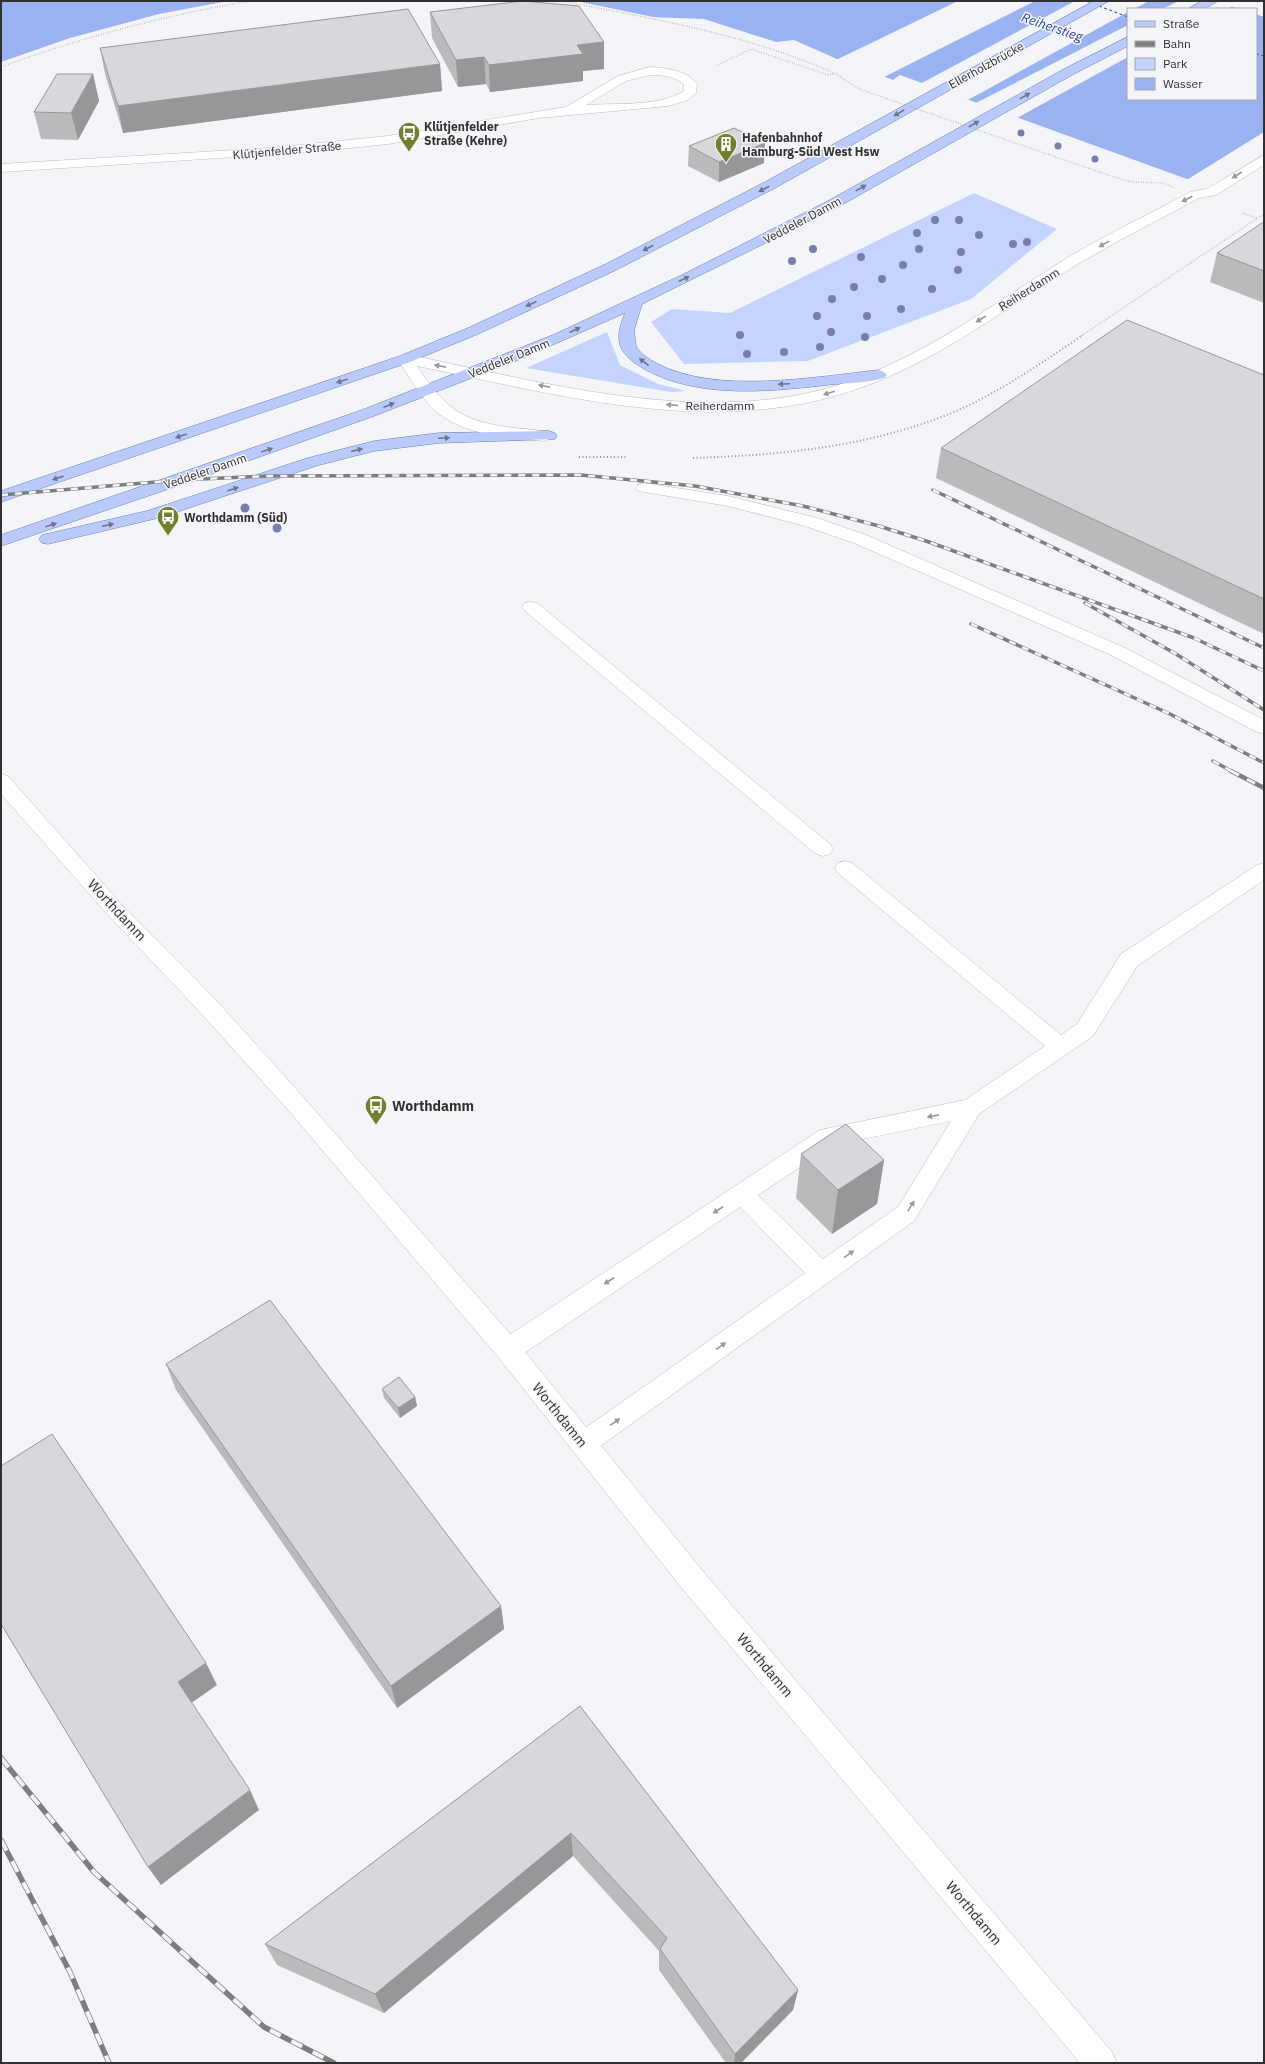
<svg xmlns="http://www.w3.org/2000/svg" width="1265" height="2064" viewBox="0 0 1265 2064" font-family="'IBM Plex Sans',sans-serif">
<style>
.green{fill:#c4d4fe}
.water{fill:#9bb2f1}
.pier{fill:#f4f5f8}
.lines{fill:none;stroke-linecap:round;stroke-linejoin:round}
.ferry{stroke:#2d439d;stroke-width:1;stroke-dasharray:3 2.5;stroke-linecap:butt}
.service-casing{stroke:#bbbcbf;stroke-width:1}
.minor-casing{stroke:#bbbcbf;stroke-width:1}
.tertiary-casing{stroke:#bbbcbf;stroke-width:1}
.primary-casing{stroke:#6c7db2;stroke-width:1}
.path-far1{stroke:#969698;stroke-width:1.5;stroke-dasharray:0.5 2;stroke-linecap:butt}
.path{stroke:#969698;stroke-width:2;stroke-dasharray:1 2.5;stroke-linecap:butt}
.service{fill:#fff;fill-rule:evenodd}
.minor{fill:#fff;fill-rule:evenodd}
.tertiary{fill:#fff;fill-rule:evenodd}
.primary{fill:#bacafa;fill-rule:evenodd}
.rail-far2-casing{stroke:#7e7e80;stroke-width:3.5}
.rail-far1-casing{stroke:#7e7e80;stroke-width:4.5}
.rail-casing{stroke:#7e7e80;stroke-width:5.5}
.rail-far2{stroke:#f4f5f8;stroke-width:2.5;stroke-dasharray:7;stroke-linecap:butt}
.rail-far1{stroke:#f4f5f8;stroke-width:3;stroke-dasharray:9;stroke-linecap:butt}
.rail{stroke:#f4f5f8;stroke-width:4;stroke-dasharray:12;stroke-linecap:butt}
.path-bridge{stroke:#969698;stroke-width:1.5;stroke-dasharray:0.5 2;stroke-linecap:butt}
.tree{fill:#787daf}
.wall{fill:#b9babc}
.shaded-wall{fill:#969799}
.building{fill:#d7d8db;stroke:#969799}
.oneway{fill:#6e758b}
.oneway2{fill:#989898}
.labels{text-anchor:middle;dominant-baseline:central;stroke-width:3;stroke-linejoin:round;paint-order:stroke}
.far-street-label{font-size:12px;fill:#303031;stroke:#f4f5f8}
.far-poi-label{font-size:12px;font-weight:bold;fill:#303031;stroke:#f4f5f8;text-anchor:start}
.far-water-label{font-size:13px;font-style:italic;fill:#2d439d;stroke:#f4f5f8}
.street-label{font-size:14px;fill:#303031;stroke:#f4f5f8}
.poi-label{font-size:14px;font-weight:bold;fill:#303031;stroke:#f4f5f8;text-anchor:start}
</style>
<rect width="100%" height="100%" fill="#f4f5f8"/>
<g class="green">
<path d="M974,193L1057,229L971,299L808,361L684,364L651,322L672,309L730,313Z"/>
<path d="M607,332L620,365L658,384L686,391L671,392L526,368Z"/>
</g>
<path class="water" d="M1,1H1215L1239,9H1128V99H1256V14L1264,17V207L900,75L893,80L837,59L794,40L776,42L704,19L463,10L345,11L239,23L1,72Z"/>
<g class="pier">
<path d="M228,1H576L663,19L463,12L394,11L300,17L240,25L1,74V62L70,38L159,14Z"/>
<path d="M958,1H1035L882,78L836,60Z"/>
<path d="M1075,1H1149L1134,9H1128V12L966,101L920,84Z"/>
<path d="M1179,1H1221L1235,5L1227,9H1162Z"/>
<path d="M1128,25V57L1015,119L974,104Z"/>
<path d="M1264,132V209L1185,181Z"/>
</g>
<g class="lines">
<g class="ferry">
<path d="M1086,1L1091,3"/>
<path d="M1099,6L1128,17"/>
<path d="M1256,54L1264,56"/>
</g>
<g class="service-casing">
<g id="service">
<path d="M644,483L728,496L817,518L866,535L1123,647L1264,720V734L1257,732L1111,655L854,543L805,526L728,506L638,491L636,488L638,485Z"/>
<path d="M531,602L537,603L830,844L833,849L830,854L823,856L816,854L525,611L522,607L525,603Z"/>
<path d="M845,861L852,863L1061,1035L1077,1024L1121,954L1257,865L1264,863V880L1137,966L1093,1036L979,1114L914,1221L592,1452L583,1456L574,1452L570,1444L574,1436L805,1273L740,1207L517,1358L508,1361L499,1358L495,1350L499,1342L820,1130L965,1100L1045,1046L838,873L835,868L838,863ZM951,1121L898,1207L823,1259L758,1195L834,1145Z"/>
</g>
</g>
<g class="minor-casing">
<g id="minor">
<path d="M650,67C665,68 687,70 697,84L696,93L686,101L668,106L539,118L388,144L313,152L1,172V164L269,148L388,136L566,107L618,76ZM650,75C662,75 674,76 684,84V91C659,107 614,103 586,105L626,81Z"/>
<path d="M1,774L8,776L122,905L215,999L305,1099L517,1342L701,1569L1112,2052L1117,2063H1080L681,1587L499,1358L289,1111L199,1011L108,915L1,794Z"/>
</g>
</g>
<g class="tertiary-casing">
<path id="tertiary" d="M1264,155V165L1216,195L1199,198C1157,221 1114,242 1073,267C1003,310 936,362 857,389C714,439 560,395 417,366C444,406 458,420 507,427C521,429 536,429 550,433L552,436L550,439L544,441C510,437 466,436 438,413C421,399 410,377 397,359L400,356L405,354C542,382 710,430 847,382C926,355 993,304 1064,260C1105,235 1148,215 1190,192L1207,189Z"/>
</g>
<g class="primary-casing">
<g id="primary">
<path d="M1094,1H1109L775,188L616,270L478,334L410,362L1,502V491L400,356L468,328L606,264L765,182Z"/>
<path d="M1202,1H1218L1204,9H1188Z"/>
<path d="M1128,37V46L1072,75L838,207L642,304L634,330L636,346C640,354 649,359 656,363C715,395 814,377 879,370L884,372L887,375L884,378C869,382 852,383 836,384C775,391 702,400 646,370C636,364 624,357 620,345C617,334 621,323 625,313L523,358L374,416L186,483L1,546V535L362,410L553,335L684,274L828,201L1064,69Z"/>
<path d="M549,431L555,433L557,436L555,439L439,443L374,451L319,465L158,518L48,544L42,543L39,539L42,535L147,511L308,458L374,441L439,433Z"/>
</g>
</g>
<g class="path-far1">
<path d="M562,1C654,19 750,35 836,74"/>
<path d="M718,65L751,49L828,75L835,74"/>
<path d="M1,67C83,37 165,15 251,1"/>
<path d="M1242,213L1257,218"/>
<path d="M1081,336L1264,214"/>
</g>
<g class="path">
<path d="M579,457H626"/>
<path d="M693,458C785,455 878,446 963,408C1006,388 1044,361 1083,335"/>
</g>
<use href="#service" class="service"/>
<use href="#minor" class="minor"/>
<use href="#tertiary" class="tertiary"/>
<use href="#primary" class="primary"/>
<g class="rail-far2-casing">
<g id="rail-far2">
<path d="M933,490L1264,648"/>
<path d="M1,495L180,480L270,476L581,475L695,486L803,506L879,526L926,541L1194,638L1264,671"/>
<path d="M1085,603L1176,654L1264,710"/>
<path d="M971,624L1170,714L1264,763"/>
<path d="M1213,761L1233,772"/>
</g>
</g>
<g class="rail-far1-casing">
<path id="rail-far1" d="M1231,771L1264,788"/>
</g>
<g class="rail-casing">
<g id="rail">
<path d="M1,1758L94,1872L264,2027L334,2063"/>
<path d="M1,1840L70,1972L109,2063"/>
</g>
</g>
<use href="#rail-far2" class="rail-far2"/>
<use href="#rail-far1" class="rail-far1"/>
<use href="#rail" class="rail"/>
<path class="path-bridge" d="M836,74L859,89L1108,175L1132,182L1163,183L1175,188"/>
</g>
<g class="tree">
<circle cx="1021" cy="133" r="3.5"/>
<circle cx="1058" cy="146" r="3.5"/>
<circle cx="1095" cy="159" r="3.5"/>
<circle cx="935" cy="220" r="4"/>
<circle cx="959" cy="220" r="4"/>
<circle cx="917" cy="233" r="4"/>
<circle cx="979" cy="235" r="4"/>
<circle cx="1027" cy="242" r="4"/>
<circle cx="1013" cy="244" r="4"/>
<circle cx="813" cy="249" r="4"/>
<circle cx="919" cy="249" r="4"/>
<circle cx="961" cy="252" r="4"/>
<circle cx="861" cy="257" r="4"/>
<circle cx="792" cy="261" r="4"/>
<circle cx="903" cy="265" r="4"/>
<circle cx="958" cy="270" r="4"/>
<circle cx="882" cy="279" r="4"/>
<circle cx="854" cy="287" r="4"/>
<circle cx="932" cy="289" r="4"/>
<circle cx="832" cy="299" r="4"/>
<circle cx="901" cy="309" r="4"/>
<circle cx="817" cy="316" r="4"/>
<circle cx="867" cy="316" r="4"/>
<circle cx="831" cy="332" r="4"/>
<circle cx="740" cy="335" r="4"/>
<circle cx="865" cy="337" r="4"/>
<circle cx="820" cy="347" r="4"/>
<circle cx="784" cy="352" r="4"/>
<circle cx="747" cy="354" r="4"/>
<circle cx="245" cy="508" r="4.5"/>
<circle cx="277" cy="528" r="4.5"/>
</g>
<g class="wall">
<path d="M430,12L604,42V69L583,71V81L490,92L486,84L458,87L432,38Z"/>
<path d="M100,48L440,64L442,91L123,133L105,74Z"/>
<path d="M93,74L99,101L78,140L41,139L34,112Z"/>
<path d="M689,146L764,163L719,182L688,166Z"/>
<path d="M1264,223V303L1210,282L1217,253Z"/>
<path d="M1264,375V634L936,478L941,448Z"/>
<path d="M801,1154L884,1160L877,1204L832,1234L796,1198Z"/>
<path d="M166,1364L501,1606L504,1629L397,1708L176,1390Z"/>
<path d="M382,1389L415,1397L417,1406L400,1418L384,1398Z"/>
<path d="M580,1706L798,1990L793,2010L741,2063H726L659,1970V1951L573,1856L384,2013L277,1965L265,1944Z"/>
</g>
<g class="shaded-wall">
<path d="M604,42V69L583,71V81L490,92L489,65L577,45Z"/>
<path d="M484,57L486,84L458,87L456,60Z"/>
<path d="M440,64L442,91L123,133L118,106Z"/>
<path d="M93,74L99,101L78,140L71,113Z"/>
<path d="M765,143L764,163L719,182V162Z"/>
<path d="M884,1160L877,1204L832,1234L838,1190Z"/>
<path d="M415,1397L417,1406L400,1418L398,1408Z"/>
<path d="M501,1606L504,1629L397,1708L391,1686Z"/>
<path d="M206,1663L217,1685L190,1704L178,1682Z"/>
<path d="M250,1790L259,1810L161,1885L148,1867Z"/>
<path d="M571,1833L573,1856L384,2013L375,1994Z"/>
<path d="M798,1990L793,2010L741,2063H734L735,2054Z"/>
</g>
<g class="building">
<path d="M523,1L579,6L604,42L577,45L583,54L489,65L484,57L456,60L430,12Z"/>
<path d="M408,9L440,64L118,106L100,48Z"/>
<path d="M57,74H93L71,113L34,112Z"/>
<path d="M734,128L765,143L719,162L689,146Z"/>
<path d="M1262,223H1264V271L1217,253Z"/>
<path d="M1127,320L1264,375V599L941,448Z"/>
<path d="M846,1124L884,1160L838,1190L801,1154Z"/>
<path d="M270,1300L501,1606L391,1686L166,1364Z"/>
<path d="M399,1377L415,1397L398,1408L382,1389Z"/>
<path d="M52,1434L206,1663L178,1682L250,1790L148,1867L1,1624V1466Z"/>
<path d="M580,1706L798,1990L735,2054L660,1949L667,1938L571,1833L375,1994L265,1944Z"/>
</g>
<defs><path id="oneway-solid" d="M-6-.8H1V-3.2L6.5 0L1 3.2V.8H-6Z"/></defs>
<g class="oneway">
<use href="#oneway-solid" transform="translate(1025 96) rotate(-29)"/>
<use href="#oneway-solid" transform="translate(899 113) rotate(150)"/>
<use href="#oneway-solid" transform="translate(974 124) rotate(-29)"/>
<use href="#oneway-solid" transform="translate(861 188) rotate(-29)"/>
<use href="#oneway-solid" transform="translate(764 189) rotate(153)"/>
<use href="#oneway-solid" transform="translate(648 248) rotate(153)"/>
<use href="#oneway-solid" transform="translate(684 279) rotate(-25)"/>
<use href="#oneway-solid" transform="translate(531 304) rotate(155)"/>
<use href="#oneway-solid" transform="translate(575 330) rotate(-25)"/>
<use href="#oneway-solid" transform="translate(644 362) rotate(-143)"/>
<use href="#oneway-solid" transform="translate(342 381) rotate(161)"/>
<use href="#oneway-solid" transform="translate(784 384) rotate(177)"/>
<use href="#oneway-solid" transform="translate(389 405) rotate(-21)"/>
<use href="#oneway-solid" transform="translate(181 436) rotate(161)"/>
<use href="#oneway-solid" transform="translate(444 438) rotate(-3)"/>
<use href="#oneway-solid" transform="translate(267 450) rotate(-19)"/>
<use href="#oneway-solid" transform="translate(357 450) rotate(-14)"/>
<use href="#oneway-solid" transform="translate(58 478) rotate(161)"/>
<use href="#oneway-solid" transform="translate(233 489) rotate(-19)"/>
<use href="#oneway-solid" transform="translate(51 525) rotate(-18)"/>
<use href="#oneway-solid" transform="translate(108 525) rotate(-13)"/>
</g>
<g class="oneway2">
<use href="#oneway-solid" transform="translate(1237 175) rotate(148)"/>
<use href="#oneway-solid" transform="translate(1187 199) rotate(153)"/>
<use href="#oneway-solid" transform="translate(1104 244) rotate(151)"/>
<use href="#oneway-solid" transform="translate(981 319) rotate(148)"/>
<use href="#oneway-solid" transform="translate(440 366) rotate(-169)"/>
<use href="#oneway-solid" transform="translate(544 386) rotate(-169)"/>
<use href="#oneway-solid" transform="translate(829 393) rotate(163)"/>
<use href="#oneway-solid" transform="translate(672 405) rotate(-175)"/>
<use href="#oneway-solid" transform="translate(933 1116) rotate(169)"/>
<use href="#oneway-solid" transform="translate(911 1206) rotate(-58)"/>
<use href="#oneway-solid" transform="translate(718 1210) rotate(147)"/>
<use href="#oneway-solid" transform="translate(849 1254) rotate(-36)"/>
<use href="#oneway-solid" transform="translate(609 1281) rotate(147)"/>
<use href="#oneway-solid" transform="translate(721 1346) rotate(-35)"/>
<use href="#oneway-solid" transform="translate(615 1422) rotate(-35)"/>
</g>
<defs>
<g id="bus-pin" transform="scale(1.15)"><path d="M0 17L-7.5 6A9.5 9.5 0 1 1 7.5 6Z" fill="#70802e" stroke="#f4f5f8"/><path d="M-5-6H5V4H4V6H2V4H-2V6H-4V4H-5ZM-3.5-4V0h7V-4ZM-3.5 1.2v1.5H-2V1.2ZM2 1.2v1.5H3.5V1.2Z" fill="#fff"/></g>
<g id="building-pin" transform="scale(1.15)"><path d="M0 17L-7.5 6A9.5 9.5 0 1 1 7.5 6Z" fill="#70802e" stroke="#f4f5f8"/><path d="M-4-6H4V6H1V3H-1V6H-4ZM-2.5-4.3h1.7v1.8h-1.7ZM.8-4.3h1.7v1.8H.8ZM-2.5-1h1.7V.8h-1.7ZM.8-1h1.7V.8H.8Z" fill="#fff"/></g>
</defs>
<g fill-rule="evenodd">
<use href="#bus-pin" x="409" y="133"/>
<use href="#building-pin" x="726" y="144"/>
<use href="#bus-pin" x="168" y="517"/>
<use href="#bus-pin" x="376" y="1106"/>
</g>
<g class="labels">
<g class="far-street-label">
<text transform="translate(986 65) rotate(-29)">Ellerholzbrücke</text>
<text transform="translate(287 150) rotate(-5)">Klütjenfelder Straße</text>
<text transform="translate(802 220) rotate(-28)">Veddeler Damm</text>
<text transform="translate(1029 289) rotate(-32)">Reiherdamm</text>
<text transform="translate(509 358) rotate(-22)">Veddeler Damm</text>
<text x="720" y="405">Reiherdamm</text>
<text transform="translate(205 471) rotate(-19)">Veddeler Damm</text>
</g>
<g class="far-poi-label">
<text x="424" y="126">Klütjenfelder<tspan x="424" dy="14">Straße (Kehre)</tspan></text>
<text x="742" y="137">Hafenbahnhof<tspan x="742" dy="14">Hamburg-Süd West Hsw</tspan></text>
<text x="184" y="517">Worthdamm (Süd)</text>
</g>
<g class="far-water-label">
<text transform="translate(1052 27) rotate(19)">Reiherstieg</text>
</g>
<g class="street-label">
<text transform="translate(117 910) rotate(47)">Worthdamm</text>
<text transform="translate(560 1415) rotate(51)">Worthdamm</text>
<text transform="translate(765 1665) rotate(50)">Worthdamm</text>
<text transform="translate(974 1913) rotate(50)">Worthdamm</text>
</g>
<g class="poi-label">
<text x="392" y="1106">Worthdamm</text>
</g>
</g>
<rect width="1265" height="2064" fill="none" stroke="#303031" stroke-width="4"/>
<rect x="1127" y="8" width="130" height="92" fill="#f4f5f8" stroke="#a6a6a8"/>
<rect x="1135" y="21" width="20" height="6" fill="#bacafa" stroke="#a6a6a8"/>
<text x="1163" y="28" font-size="12" fill="#303031">Straße</text>
<rect x="1135" y="41" width="20" height="6" fill="#7e7e80" stroke="#a6a6a8"/>
<text x="1163" y="48" font-size="12" fill="#303031">Bahn</text>
<rect x="1135" y="58" width="20" height="12" fill="#c4d4fe" stroke="#a6a6a8"/>
<text x="1163" y="68" font-size="12" fill="#303031">Park</text>
<rect x="1135" y="78" width="20" height="12" fill="#9bb2f1" stroke="#a6a6a8"/>
<text x="1163" y="88" font-size="12" fill="#303031">Wasser</text>
</svg>
